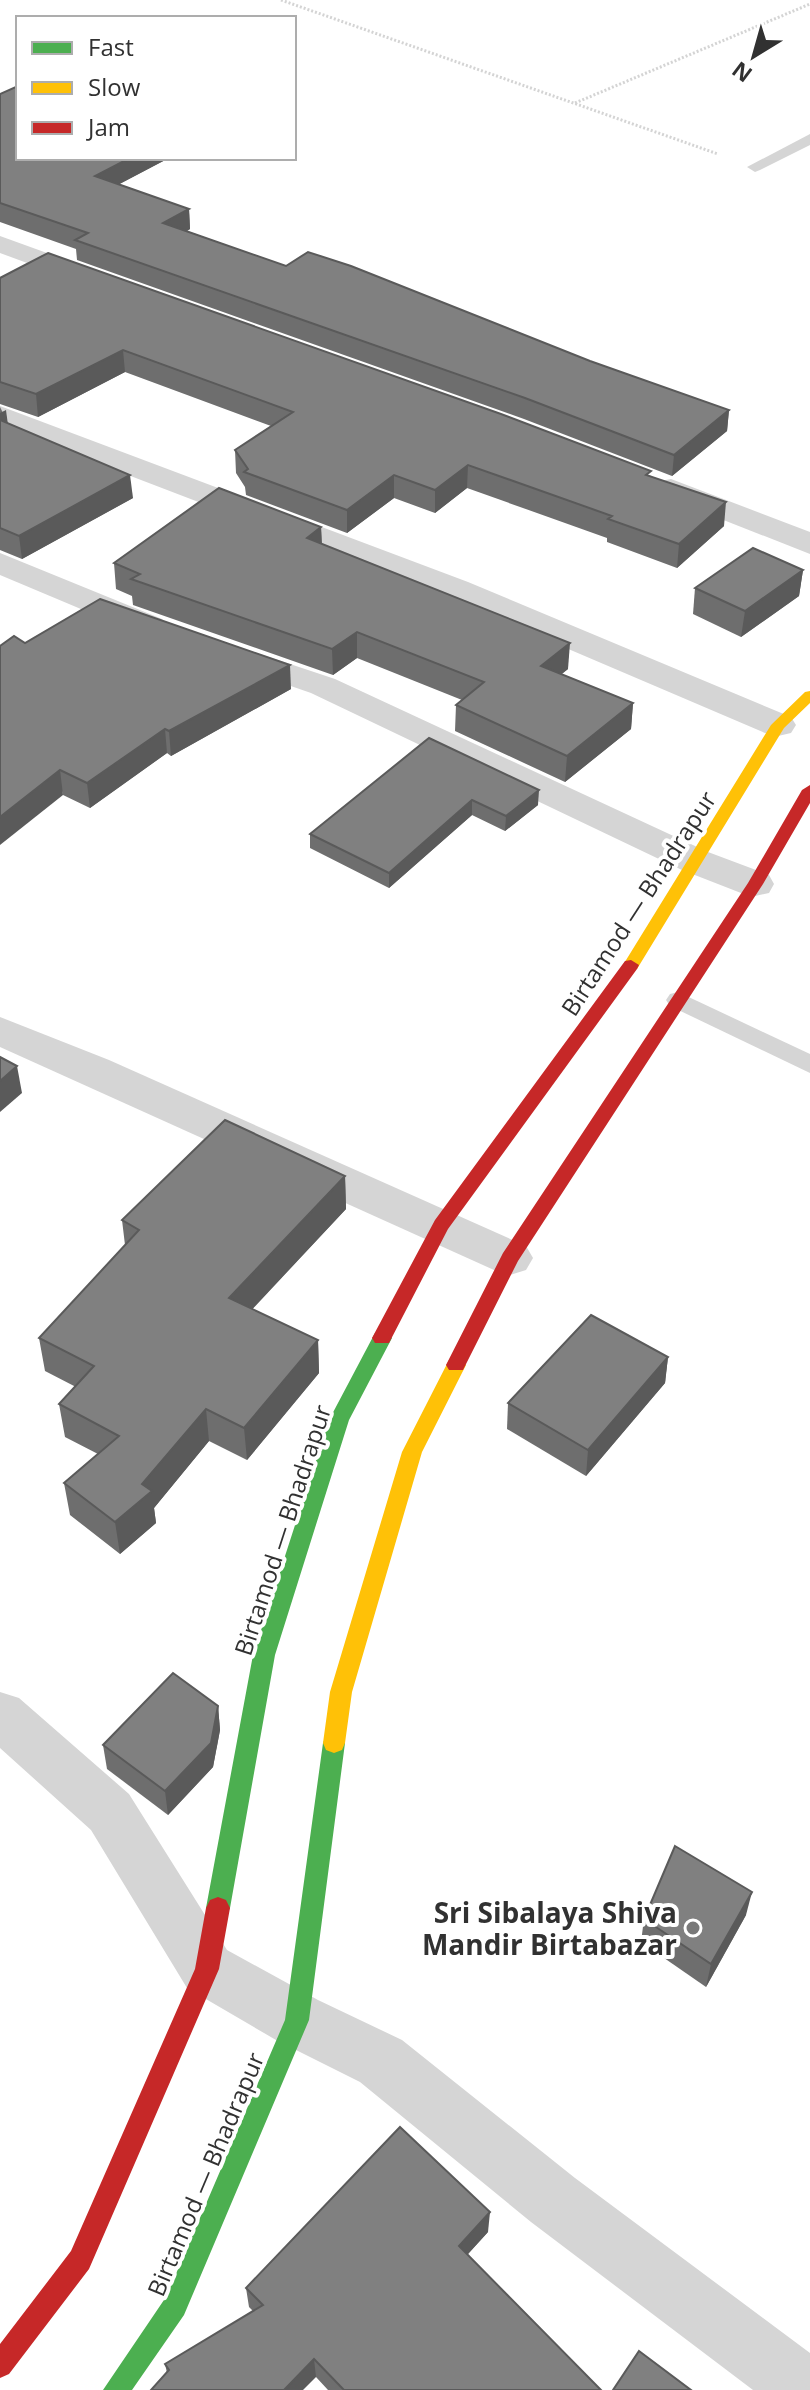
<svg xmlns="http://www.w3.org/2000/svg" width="810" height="2390" viewBox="0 0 810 2390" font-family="'Open Sans',sans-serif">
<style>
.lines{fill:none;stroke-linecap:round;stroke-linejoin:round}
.path{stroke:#d4d4d4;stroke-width:3;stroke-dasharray:2 2;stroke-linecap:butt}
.lane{fill:#d5d5d5;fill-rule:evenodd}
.street{fill:#d5d5d5;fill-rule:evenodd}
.fast{fill:#4caf50;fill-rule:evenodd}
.slow{fill:#ffc107;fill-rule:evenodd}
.jam{fill:#c62828;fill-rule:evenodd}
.wall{fill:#6e6e6e}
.shaded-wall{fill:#5a5a5a}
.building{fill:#808080;stroke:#5a5a5a;stroke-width:2}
.poi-dot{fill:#797979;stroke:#fff;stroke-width:3}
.labels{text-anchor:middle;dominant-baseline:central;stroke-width:8;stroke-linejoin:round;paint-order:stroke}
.street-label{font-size:24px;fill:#313131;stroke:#fff}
.near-poi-label{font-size:28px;font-weight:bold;fill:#313131;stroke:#fff;text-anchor:end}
</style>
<rect width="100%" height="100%" fill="#fff"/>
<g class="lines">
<g class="path">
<path d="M281,0L718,154"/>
<path d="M575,103L810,4"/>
</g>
<g class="lane">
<path d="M810,134V145L760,170L755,172L747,167Z"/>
<path d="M678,992L810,1054V1073L670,1006L666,1000L670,994Z"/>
</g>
<g class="street">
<path d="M0,236L105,274L109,280L105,286L95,288L0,253Z"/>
<path d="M0,406L468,582L791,717L796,725L791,733L778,736L765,733L444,596L0,426Z"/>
<path d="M671,479L810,532V554L660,495L655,488L660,481Z"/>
<path d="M0,553L162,619L167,626L162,633L150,636L138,633L0,575Z"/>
<path d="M233,645L335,679L708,852L769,875L774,884L769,893L755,896L741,893L682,870L311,693L221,662L216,655L221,648Z"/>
<path d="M0,1017L109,1060L526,1246L533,1258L526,1270L510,1275L494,1270L0,1047Z"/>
<path d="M0,1692L19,1698L129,1794L227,1950L318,2000L402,2040L575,2178L810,2353V2390H753L531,2222L360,2082L276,2040L187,1988L91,1830L0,1748Z"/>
</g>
<g class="fast">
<path d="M382,1331L389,1333L392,1338L349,1420L275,1655L230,1908L226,1916L218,1919L210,1916L206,1908L253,1655L329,1420L375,1333Z"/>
<path d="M334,1733L342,1736L345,1743L309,2020L184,2315L132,2390H103L166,2297L285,2020L323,1743L326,1736Z"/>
</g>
<g class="slow">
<path d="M810,691V703L784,728L637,969H625L623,965L771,725L805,692Z"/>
<path d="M456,1357L463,1360L466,1365L422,1452L352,1692L345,1743L342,1750L334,1753L326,1750L323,1743L330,1692L402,1452L449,1360Z"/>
</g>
<g class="jam">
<path d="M810,785V803L763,884L518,1261L463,1370H449L446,1365L503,1253L748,883L802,790Z"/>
<path d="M631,960L639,965L637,969L448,1229L389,1343H375L372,1338L435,1220L625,961Z"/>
<path d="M218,1897L226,1900L230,1908L219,1969L89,2269L9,2374L0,2378V2344L71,2251L195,1969L206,1908L210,1900Z"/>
</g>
</g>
<g class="wall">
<path d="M0,94L18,158H169L119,184L189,209L190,229L187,231L286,266L590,361L729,410L727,431L672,476L524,419L77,260L76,249L0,222Z"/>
<path d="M0,278L651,476L724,526L677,568L607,542V538L467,488L435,513L394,498L347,533L246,495L245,487L236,473L235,450L271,426L125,372L38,417L0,404Z"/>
<path d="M0,407L8,423L133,498L22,559L0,550Z"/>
<path d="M321,527L322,544L568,669L561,674L633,703L631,729L565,782L455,731L456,705L462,700L357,658L333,675L133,605L132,596L116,589L114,563Z"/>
<path d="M803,570L799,596L741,637L693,614L695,588Z"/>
<path d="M25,643L291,689L171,756L167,753L90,808L63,795Z"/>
<path d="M429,738L538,805L505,831L472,815L389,888L310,848V834Z"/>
<path d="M345,1176L346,1209L252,1309L318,1340L319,1373L247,1460L209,1441L154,1508L156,1523L120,1554L70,1515L64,1483L98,1454L65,1437L59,1404L76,1387L45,1371L39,1338L125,1245L122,1220Z"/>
<path d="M668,1357L665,1383L586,1476L507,1429L508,1403Z"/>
<path d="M218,1706L220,1730L213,1767L168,1815L107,1769L103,1745Z"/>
<path d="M746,1915L706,1987L641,1942L644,1919Z"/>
<path d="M488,2232L467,2255L601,2390H328L316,2377L167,2373L165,2364L253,2311L249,2307L246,2288Z"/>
</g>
<g class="shaded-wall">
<path d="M130,158H169L97,196L95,176Z"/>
<path d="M189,209L190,229L165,243L163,223Z"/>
<path d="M123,350L125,372L38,417L36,394Z"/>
<path d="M6,410L9,433L0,437V413Z"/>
<path d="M729,410L727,431L672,476L674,455Z"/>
<path d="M468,465L467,488L435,513V490Z"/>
<path d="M130,475L133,498L22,559L19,536Z"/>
<path d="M394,475V498L347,533V510Z"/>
<path d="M726,502L724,526L677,568L679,544Z"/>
<path d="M321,527L322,553L307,538Z"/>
<path d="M803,570L799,596L741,637L745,611Z"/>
<path d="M357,632V658L333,675L332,649Z"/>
<path d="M570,643L568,669L539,693L541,666Z"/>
<path d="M290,665L291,689L171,756L169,731Z"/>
<path d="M633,703L631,729L565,782L567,756Z"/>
<path d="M165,729L167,753L90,808L87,783Z"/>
<path d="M60,770L63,795L0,845V817Z"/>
<path d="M539,790L538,805L505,831L506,816Z"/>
<path d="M472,800V815L389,888V873Z"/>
<path d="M17,1066L22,1093L0,1112V1081Z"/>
<path d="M345,1176L346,1209L232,1331L229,1298Z"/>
<path d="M318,1340L319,1373L247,1460L244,1428Z"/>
<path d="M668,1357L665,1383L586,1476L588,1450Z"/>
<path d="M206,1409L209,1441L154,1508L156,1523L120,1554L115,1522L142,1484Z"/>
<path d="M218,1706L220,1730L213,1767L168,1815L165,1791Z"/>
<path d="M752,1892L746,1915L706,1987L711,1964Z"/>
<path d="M490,2212L488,2232L458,2265L459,2246Z"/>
<path d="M314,2359L316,2377L303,2390H284Z"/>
</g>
<g class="building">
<path d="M18,86V158H130L95,176L189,209L163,223L286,266L308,252L351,266L590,361L729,410L674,455L525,398L75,240L88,233L0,203V94Z"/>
<path d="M48,253L501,414L651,471L646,475L726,502L679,544L608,519L612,516L468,465L435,490L394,475L347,510L244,472L248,469L235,450L293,412L123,350L36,394L0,382V278Z"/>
<path d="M0,420L130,475L19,536L0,528Z"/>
<path d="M219,488L321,527L307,538L570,643L541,666L633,703L567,756L456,705L484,682L357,632L332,649L131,579L140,574L114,563Z"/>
<path d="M753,548L803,570L745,611L695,588Z"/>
<path d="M100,599L290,665L169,731L165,729L87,783L60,770L0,817V646L14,636L25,643Z"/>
<path d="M429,738L539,790L506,816L472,800L389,873L310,834Z"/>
<path d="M0,1057L17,1066L0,1081Z"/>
<path d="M225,1120L345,1176L229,1298L318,1340L244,1428L206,1409L142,1484L152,1491L115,1522L64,1483L119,1436L59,1404L94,1366L39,1338L139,1230L122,1220Z"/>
<path d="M591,1315L668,1357L588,1450L508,1403Z"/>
<path d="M173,1673L218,1706L211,1743L165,1791L103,1745Z"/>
<path d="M675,1846L752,1892L711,1964L644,1919Z"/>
<path d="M400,2127L490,2212L459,2246L601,2390H344L314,2359L284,2390H151L169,2370L165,2364L263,2305L246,2288Z"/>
<path d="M639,2351L691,2390H613Z"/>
</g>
<circle class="poi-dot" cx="693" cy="1928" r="8"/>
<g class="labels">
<g class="street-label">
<text transform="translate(638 903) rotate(-57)">Birtamod — Bhadrapur</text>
<text transform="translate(282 1530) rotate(-72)">Birtamod — Bhadrapur</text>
<text transform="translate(205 2174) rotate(-67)">Birtamod — Bhadrapur</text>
</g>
<g class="near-poi-label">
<text x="677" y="1912">Sri Sibalaya Shiva<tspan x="677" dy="32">Mandir Birtabazar</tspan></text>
</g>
</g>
<rect x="16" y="16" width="280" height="144" fill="#ffffff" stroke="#adadad" stroke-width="2"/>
<rect x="32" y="42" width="40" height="12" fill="#4caf50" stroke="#adadad" stroke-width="2"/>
<text x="88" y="56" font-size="24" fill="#313131">Fast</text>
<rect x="32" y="82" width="40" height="12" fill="#ffc107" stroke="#adadad" stroke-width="2"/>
<text x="88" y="96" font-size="24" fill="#313131">Slow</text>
<rect x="32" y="122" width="40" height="12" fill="#c62828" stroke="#adadad" stroke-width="2"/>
<text x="88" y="136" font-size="24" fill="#313131">Jam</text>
<g transform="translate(754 56) rotate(217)" stroke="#ffffff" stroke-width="6" paint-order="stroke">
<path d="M0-6L14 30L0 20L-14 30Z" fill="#313131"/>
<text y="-12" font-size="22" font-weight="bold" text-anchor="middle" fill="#313131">N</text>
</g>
</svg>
